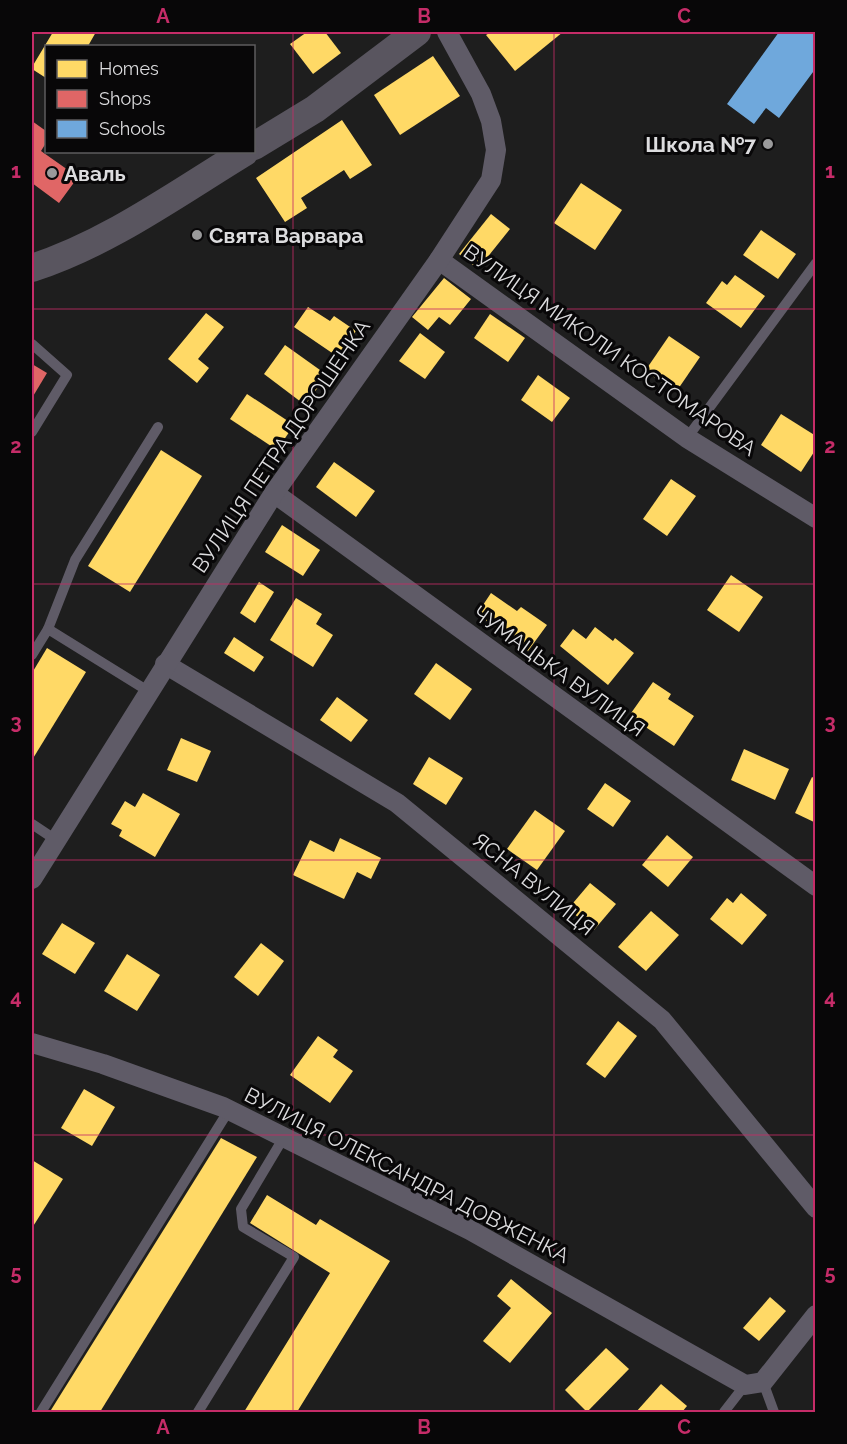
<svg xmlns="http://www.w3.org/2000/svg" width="847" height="1444" viewBox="0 0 847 1444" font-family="Raleway,sans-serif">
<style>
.homes{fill:#ffd966}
.shops{fill:#e06666}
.schools{fill:#6fa8dc}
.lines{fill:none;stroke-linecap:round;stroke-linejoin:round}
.lane{stroke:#5f5b67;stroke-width:10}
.street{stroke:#5f5b67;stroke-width:20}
.secondary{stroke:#59555f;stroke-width:28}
.grid{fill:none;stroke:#c52c68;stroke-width:1.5;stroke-opacity:0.55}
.poi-dot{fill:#9a9a9b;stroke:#080708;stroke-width:2}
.labels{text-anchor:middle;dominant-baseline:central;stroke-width:6;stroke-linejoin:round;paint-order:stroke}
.poi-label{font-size:21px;font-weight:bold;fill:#dcdcde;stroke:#080708;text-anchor:start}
.street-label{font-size:21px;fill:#dcdcde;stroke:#080708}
.neatline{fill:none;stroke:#c52c68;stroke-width:2}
.grid-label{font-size:20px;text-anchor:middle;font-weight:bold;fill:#c52c68}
</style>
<rect width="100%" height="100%" fill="#1e1e1e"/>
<g class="homes">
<path d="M53,32H96L88,46H46V78L32,69V67Z"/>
<path d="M307,32H325L341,53L313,74L290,44Z"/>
<path d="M491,32H563L515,71L486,35Z"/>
<path d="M433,56L460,96L400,135L374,95Z"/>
<path d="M342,120L372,165L350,179L344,170L301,198L307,208L285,222L256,178Z"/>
<path d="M581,183L622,210L595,250L554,223Z"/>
<path d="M491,214L510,229L478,269L459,254Z"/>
<path d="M761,230L796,254L778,279L743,255Z"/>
<path d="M735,275L765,296L741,328L706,303L722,281L727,285Z"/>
<path d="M444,278L471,299L450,325L439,317L428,330L412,317Z"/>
<path d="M308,307L330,321L334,316L356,331L338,357L294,327Z"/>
<path d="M206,313L224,327L198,359L209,368L197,383L168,359Z"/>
<path d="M490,314L525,338L508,362L474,338Z"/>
<path d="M420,333L445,352L425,379L399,361Z"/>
<path d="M669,336L700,357L676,392L645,371Z"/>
<path d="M285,345L327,375L305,405L264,374Z"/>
<path d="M538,375L570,398L552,422L521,400Z"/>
<path d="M247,394L294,425L277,450L230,419Z"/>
<path d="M781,414L816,436V449L801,472L761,445Z"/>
<path d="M161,450L202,476L130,592L88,566Z"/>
<path d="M334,462L375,491L356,517L316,487Z"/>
<path d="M671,479L696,496L667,536L643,519Z"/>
<path d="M282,525L320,550L303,576L265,552Z"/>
<path d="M731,575L763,597L739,632L707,610Z"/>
<path d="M259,582L274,592L255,623L240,613Z"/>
<path d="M491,593L517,611L521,607L547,625L528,651L477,614Z"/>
<path d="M296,598L322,614L316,624L333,635L313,667L270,640Z"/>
<path d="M595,627L613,641L615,638L634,653L608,685L560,646L573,629L586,639Z"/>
<path d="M234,637L264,657L254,672L224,653Z"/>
<path d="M47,648L86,672L32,760V673Z"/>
<path d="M436,663L472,689L450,720L414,694Z"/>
<path d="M653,682L671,694L668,699L694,716L674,746L629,716Z"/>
<path d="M337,697L368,720L351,742L320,720Z"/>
<path d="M181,738L211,751L197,782L167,770Z"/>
<path d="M744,749L789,769L775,800L731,780Z"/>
<path d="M429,757L463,778L446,805L413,784Z"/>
<path d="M812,777L816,779V823L795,813Z"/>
<path d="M605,783L631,801L613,827L587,809Z"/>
<path d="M143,793L180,814L155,857L119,836L122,830L111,824L125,801L135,807Z"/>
<path d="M535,810L565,831L537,870L507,849Z"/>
<path d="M667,835L693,857L668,887L642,865Z"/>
<path d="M340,838L381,858L371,879L357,872L344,899L293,875L310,840L334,852Z"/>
<path d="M590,883L616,904L594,930L568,909Z"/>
<path d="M741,893L767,915L742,945L710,919L727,898L733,903Z"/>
<path d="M651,911L679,935L646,971L618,947Z"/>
<path d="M62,923L95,943L75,974L42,954Z"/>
<path d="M261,943L284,961L258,996L234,977Z"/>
<path d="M127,954L160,975L137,1011L104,991Z"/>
<path d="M618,1021L637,1036L605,1078L586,1064Z"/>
<path d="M318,1036L338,1050L333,1057L353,1071L330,1103L290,1075Z"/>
<path d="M84,1089L115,1107L92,1146L61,1128Z"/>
<path d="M221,1138L257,1157L100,1412H57L51,1410Z"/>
<path d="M32,1160L63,1179L32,1228Z"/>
<path d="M267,1195L316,1225L320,1219L390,1261L297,1412H244L330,1273L250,1223Z"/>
<path d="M511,1279L552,1313L510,1363L483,1341L511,1308L497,1296Z"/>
<path d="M770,1297L786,1311L759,1341L743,1328Z"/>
<path d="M606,1348L629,1369L587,1412L565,1390Z"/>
<path d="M661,1384L687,1406L682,1412H636Z"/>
</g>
<g class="shops">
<path d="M32,121L46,131V143L41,151L78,177L59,203L32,183Z"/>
<path d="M32,364L47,373L32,398Z"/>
</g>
<path class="schools" d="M779,32H816V68L779,118L766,108L754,124L727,104Z"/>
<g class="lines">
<g class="lane">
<path d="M32,344L67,375L32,432"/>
<path d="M687,438L816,263"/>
<path d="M48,629L75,560L158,427"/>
<path d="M32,655L48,629L148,691"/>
<path d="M32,824L56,840"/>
<path d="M763,1382L774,1412"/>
<path d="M41,1412L229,1110"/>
<path d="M198,1412L294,1257L243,1227L241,1209L284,1137"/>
<path d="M724,1412L745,1385"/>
</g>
<g class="street">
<path d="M439,260L687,438L816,518"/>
<path d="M274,493L816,886"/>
<path d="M165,664L397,803L662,1020L816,1208"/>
<path d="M32,879L274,493L439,260L491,180L496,150L491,121L481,94L447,32"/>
<path d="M32,1043L103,1064L223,1107L470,1230L745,1385L763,1382L816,1315"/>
</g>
<g class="secondary">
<path d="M254,146L315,109L417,32"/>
<path d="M32,268C109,243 176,194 245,152"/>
</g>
</g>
<path class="grid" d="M293,32V1412M554,32V1412M32,309H816M32,584H816M32,860H816M32,1135H816"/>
<g class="poi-dot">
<circle cx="768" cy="144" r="6"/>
<circle cx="52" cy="173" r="6"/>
<circle cx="197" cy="235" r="6"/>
</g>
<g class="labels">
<g class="poi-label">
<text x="756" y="144" text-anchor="end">Школа №7</text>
<text x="64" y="173">Аваль</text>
<text x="209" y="235">Свята Варвара</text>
</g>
<g class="street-label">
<text transform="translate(610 350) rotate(35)">ВУЛИЦЯ МИКОЛИ КОСТОМАРОВА</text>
<text transform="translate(281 446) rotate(-56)">ВУЛИЦЯ ПЕТРА ДОРОШЕНКА</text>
<text transform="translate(559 671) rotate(36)">ЧУМАЦЬКА ВУЛИЦЯ</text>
<text transform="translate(534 884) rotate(39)">ЯСНА ВУЛИЦЯ</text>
<text transform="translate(407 1175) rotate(27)">ВУЛИЦЯ ОЛЕКСАНДРА ДОВЖЕНКА</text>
</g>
</g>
<rect width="847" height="1444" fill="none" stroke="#080708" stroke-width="66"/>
<rect x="45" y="45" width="210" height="108" fill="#080708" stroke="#5d5c5e" stroke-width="1.5"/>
<rect x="57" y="60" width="30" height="18" fill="#ffd966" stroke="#5d5c5e" stroke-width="1.5"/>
<text x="99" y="75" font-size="18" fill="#dcdcde">Homes</text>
<rect x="57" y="90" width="30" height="18" fill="#e06666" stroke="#5d5c5e" stroke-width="1.5"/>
<text x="99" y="105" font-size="18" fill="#dcdcde">Shops</text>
<rect x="57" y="120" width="30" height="18" fill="#6fa8dc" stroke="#5d5c5e" stroke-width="1.5"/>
<text x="99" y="135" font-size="18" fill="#dcdcde">Schools</text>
<rect x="33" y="33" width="781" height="1378" class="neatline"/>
<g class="grid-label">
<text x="163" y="23">A</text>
<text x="424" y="23">B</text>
<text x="684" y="23">C</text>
<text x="16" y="178">1</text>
<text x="830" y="178">1</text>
<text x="16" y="453">2</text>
<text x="830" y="453">2</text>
<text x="16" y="729">3</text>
<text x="830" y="729">3</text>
<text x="16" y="1004">4</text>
<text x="830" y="1004">4</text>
<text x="16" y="1280">5</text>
<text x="830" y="1280">5</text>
<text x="163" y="1434">A</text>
<text x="424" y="1434">B</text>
<text x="684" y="1434">C</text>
</g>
</svg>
